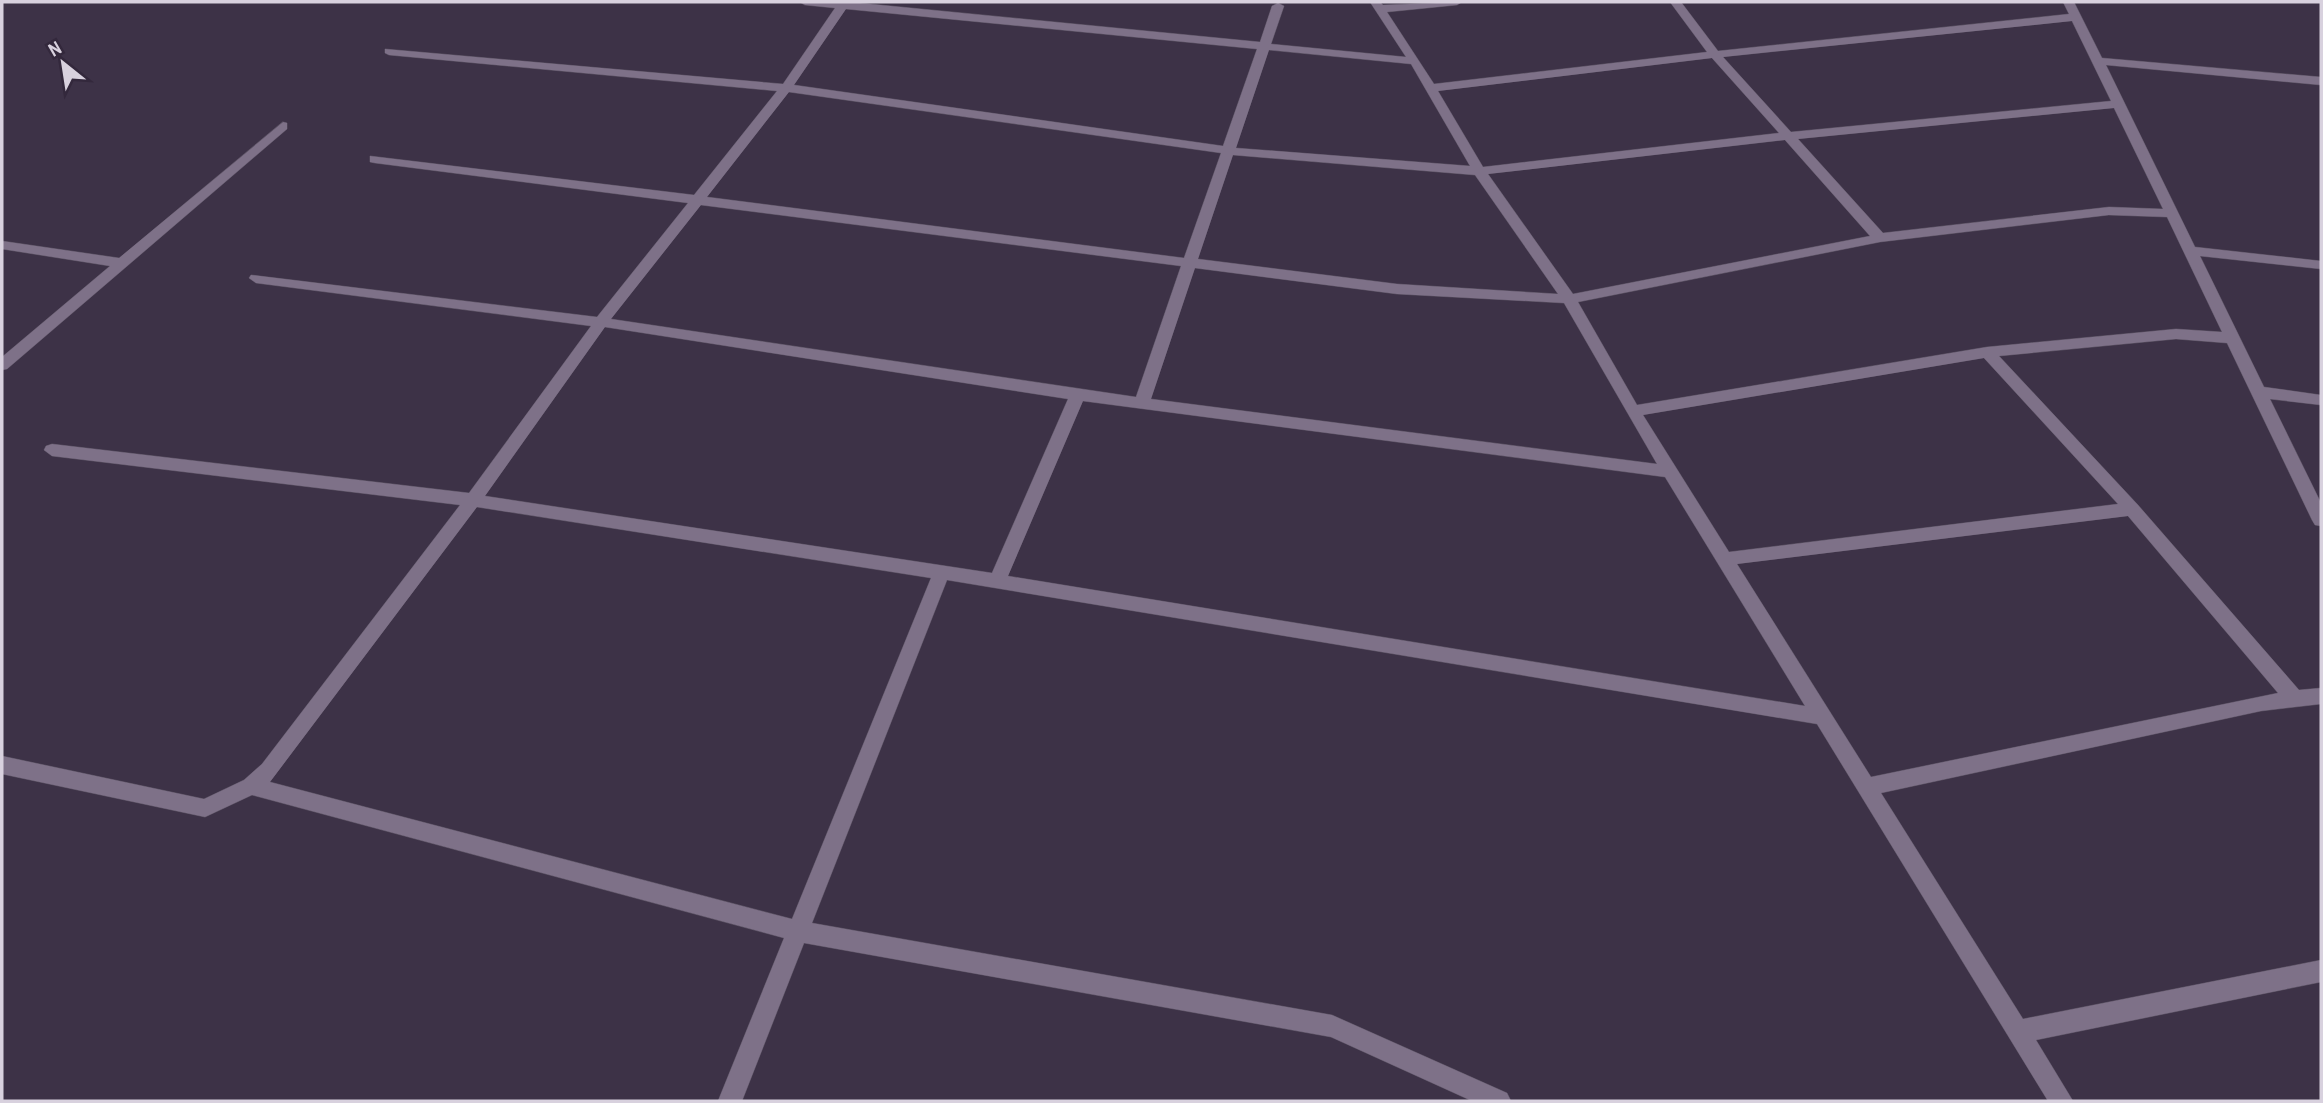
<svg xmlns="http://www.w3.org/2000/svg" width="2323" height="1103" viewBox="0 0 2323 1103" font-family="'Archivo Narrow',sans-serif">
<style>
.lines{fill:none;stroke-linecap:round;stroke-linejoin:round}
.street-casing{stroke:#5a5162;stroke-width:1}
.street{fill:#7e7188;fill-rule:evenodd}
</style>
<rect width="100%" height="100%" fill="#3d3247"/>
<g class="lines">
<g class="street-casing">
<g id="street">
<path d="M800,2H850L1260,42L1272,6L1278,3L1284,6L1271,44L1406,57L1370,2H1380L1383,5L1462,2L1457,5L1387,12L1434,84L1707,52L1670,2H1681L1718,51L2069,14L2063,2H2074L2102,58L2321,77V85L2106,65L2195,247L2321,261V269L2200,256L2264,387L2321,395V405L2270,399L2321,503V526L2315,525L2312,520L2227,343L2176,339L1999,356L2138,505L2299,690L2321,688V704L2261,711L1881,793L2023,1019L2321,960V982L2036,1040L2073,1101H2048L1817,724L947,580L812,923L1332,1015L1507,1093L1511,1101H1472L1331,1037L804,943L742,1101H718L784,938L252,795L205,817L2,774V756L204,799L244,780L262,764L460,505L52,456L44,450L46,446L52,444L469,493L591,326L256,283L249,278L251,275L597,317L688,203L375,163L370,162V156L694,195L777,91L389,55L385,53V49L783,84L835,8L805,5ZM846,9L1257,49L1223,146L794,85ZM2072,21L2111,101L1791,132L1723,57ZM1269,50L1411,64L1470,166L1236,148ZM1712,58L1779,133L1483,167L1438,91ZM789,92L1221,153L1184,258L707,197ZM2114,108L2163,209L2109,207L1883,233L1798,139ZM1785,140L1870,236L1573,294L1488,174ZM1233,155L1475,175L1558,294L1397,284L1198,259ZM701,205L1181,266L1136,397L611,319ZM2109,215L2167,217L2222,332L2176,329L1987,347L1637,405L1578,302L1880,242ZM1195,268L1397,294L1564,303L1657,464L1151,399ZM605,327L1068,399L992,573L485,496ZM1984,358L2118,504L1729,552L1643,415ZM1083,401L1665,477L1805,706L1008,576ZM477,507L931,578L792,919L270,782ZM2128,516L2278,693L1871,777L1737,564Z"/>
<path d="M283,122L287,123V129L7,369L2,370V357L110,266L2,249V241L119,258Z"/>
</g>
</g>
<use href="#street" class="street"/>
</g>
<rect width="2323" height="1103" fill="none" stroke="#d8d1de" stroke-width="7"/>
<g transform="translate(63 63) rotate(330)" stroke="#33283c" stroke-width="5" paint-order="stroke">
<path d="M0-5L12 26L0 18L-12 26Z" fill="#d8d1de"/>
<text y="-10" font-size="19" font-weight="bold" text-anchor="middle" fill="#d8d1de">N</text>
</g>
</svg>
